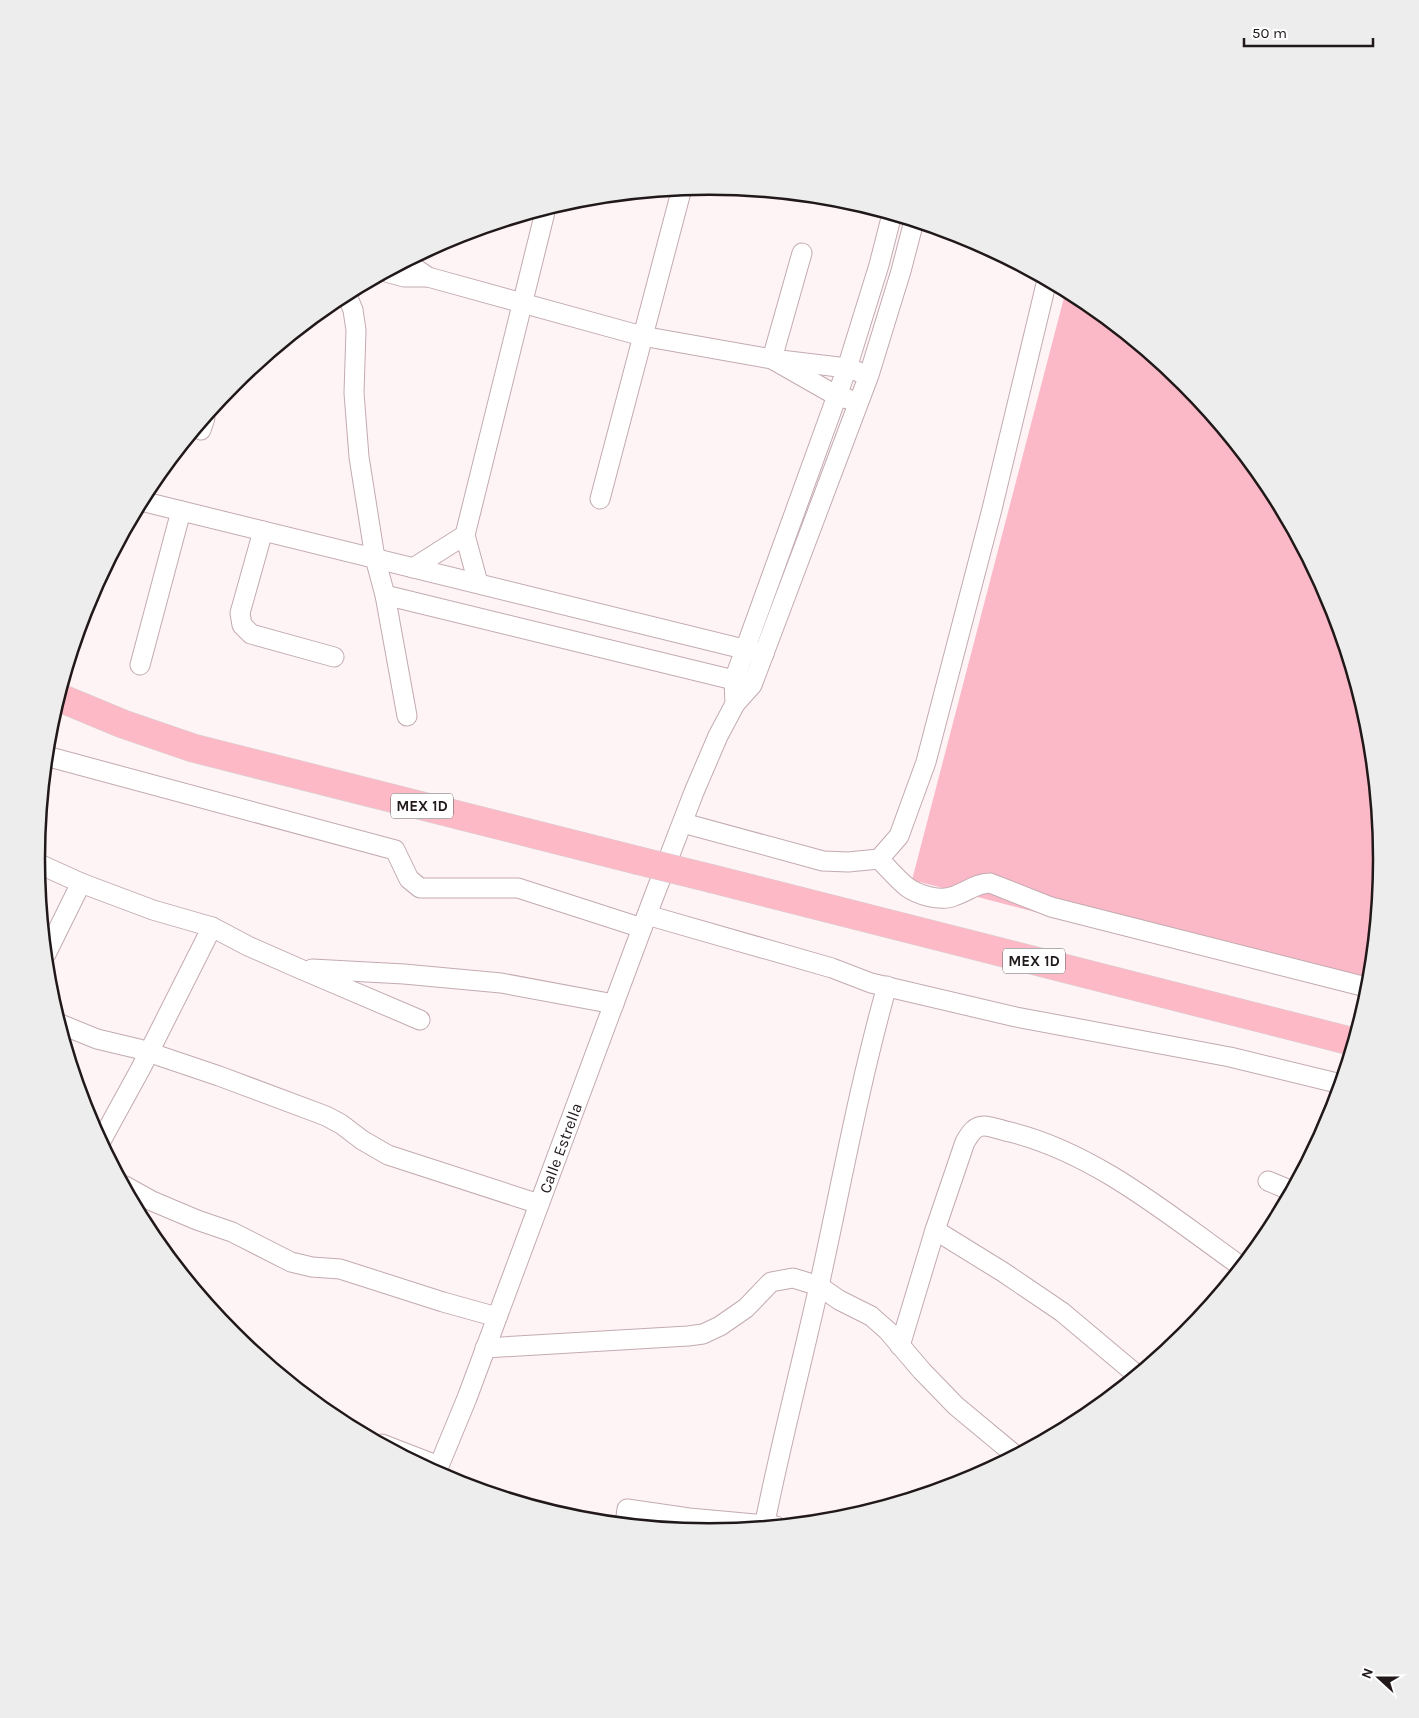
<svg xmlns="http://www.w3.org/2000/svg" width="1419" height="1718" viewBox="0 0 1419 1718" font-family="Karla,sans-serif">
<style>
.green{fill:#fbb8c6}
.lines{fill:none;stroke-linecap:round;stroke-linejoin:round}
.minor-casing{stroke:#c3abb0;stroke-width:21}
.highway-casing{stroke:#d2d1d1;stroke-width:29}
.minor{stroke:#fff;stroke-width:19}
.highway{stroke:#feb9c7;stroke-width:28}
.highway-bridge-casing{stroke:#d2d1d1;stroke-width:29;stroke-linecap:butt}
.highway-bridge{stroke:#feb9c7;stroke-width:28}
.labels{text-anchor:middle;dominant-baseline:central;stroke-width:4.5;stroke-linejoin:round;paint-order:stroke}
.shield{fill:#fff;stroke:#635d5e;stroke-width:1}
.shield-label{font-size:15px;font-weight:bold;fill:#201819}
.street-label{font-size:16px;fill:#201819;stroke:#fff}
.rim{fill:none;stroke:#201819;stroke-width:2.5}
</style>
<rect width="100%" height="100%" fill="#fef3f5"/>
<path class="green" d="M1066,290L1084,299L1186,383L1269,485L1332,602L1370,728L1383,859L1370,991L1368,998L912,880Z"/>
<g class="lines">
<g class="minor-casing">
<g id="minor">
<path d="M802,253L772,359L847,368L859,372"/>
<path d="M406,262L428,277"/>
<path d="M386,272L404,277H428L642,336L772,359L837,396L848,399"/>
<path d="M346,293L353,310L356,330L354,393L359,457L375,558L385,595L407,716"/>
<path d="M201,430L205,418"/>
<path d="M600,499L682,188"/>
<path d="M141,501L764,654"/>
<path d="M263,531L240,613L242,625L251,634L334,657"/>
<path d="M413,568L465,535"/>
<path d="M478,583L465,535L546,208"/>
<path d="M385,595L746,683"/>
<path d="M140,665L181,511"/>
<path d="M735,704L752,685L869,375L901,271L914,221"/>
<path d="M46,756L395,850L409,879L420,888H518L642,928"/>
<path d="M683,823L823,861L848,862L879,859L899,836L926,762L992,509L1047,280"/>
<path d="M879,859C888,868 897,879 907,887C918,895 941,902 954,896C967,892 976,883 990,883L1051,907L1370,988"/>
<path d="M37,863L81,883"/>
<path d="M647,915L832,968L871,983L1016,1017L1230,1057L1341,1084"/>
<path d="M46,954L81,883L153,910L212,927L248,946L298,968L420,1020"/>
<path d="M312,969L404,974L501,983L614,1004"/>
<path d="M60,1024L97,1039L139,1049L219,1076L326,1116L341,1124L362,1140L388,1155L539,1204"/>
<path d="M101,1141L141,1068L212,927"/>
<path d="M1268,1181L1292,1191"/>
<path d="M125,1186L152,1201L197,1220L232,1232L291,1262L312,1267L340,1269L443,1302L497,1317"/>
<path d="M935,1230L1003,1272L1062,1312L1137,1375"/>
<path d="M900,1346L935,1230L965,1142C970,1134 974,1126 984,1126C992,1126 1003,1131 1010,1132C1096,1153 1170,1216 1242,1267"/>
<path d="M485,1348L688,1336L703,1334L720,1326L746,1308L771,1282L793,1278L819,1286L839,1300L871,1316L888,1331L922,1371L956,1406L1015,1455"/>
<path d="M382,1444L439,1466"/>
<path id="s1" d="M436,1473L467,1398L651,904L694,792L718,736L735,704L734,680L847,368L879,265L892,214"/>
<path d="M625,1524L627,1509L689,1518L776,1526"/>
<path d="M764,1527C780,1446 801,1367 819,1286C841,1186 859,1085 887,986"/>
</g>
</g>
<g class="highway-casing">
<g id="highway">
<path d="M58,697L123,724L193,748L636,860"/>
<path d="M713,879L1354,1042"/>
</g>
</g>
<use href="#minor" class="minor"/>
<use href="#highway" class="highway"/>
<g class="highway-bridge-casing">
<path id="highway-bridge" d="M636,860L713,879"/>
</g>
<use href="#highway-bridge" class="highway-bridge"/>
</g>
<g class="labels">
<g class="shield">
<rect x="391" y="793.5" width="62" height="25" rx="4"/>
<rect x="1003" y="948.5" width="62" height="25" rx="4"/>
</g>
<g class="shield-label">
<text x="422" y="806">MEX 1D</text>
<text x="1034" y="961">MEX 1D</text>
</g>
<g class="street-label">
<text stroke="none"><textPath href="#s1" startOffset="348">Calle Estrella</textPath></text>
</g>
</g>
<path d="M0 0H1419V1718H0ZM45 859a664 664 0 1 1 1328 0a664 664 0 1 1-1328 0Z" fill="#ededed" fill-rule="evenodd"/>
<path class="rim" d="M45 859a664 664 0 1 1 1328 0a664 664 0 1 1-1328 0Z"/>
<g transform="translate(1379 1678) rotate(291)" stroke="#ffffff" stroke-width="4" paint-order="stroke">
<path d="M0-4L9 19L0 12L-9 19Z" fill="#201819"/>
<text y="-8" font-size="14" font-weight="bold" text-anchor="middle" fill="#201819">N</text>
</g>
<path d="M1244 38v8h129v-8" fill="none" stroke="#201819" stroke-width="2.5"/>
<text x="1252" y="38" font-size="15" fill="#201819" stroke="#ffffff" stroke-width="4" paint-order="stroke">50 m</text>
</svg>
